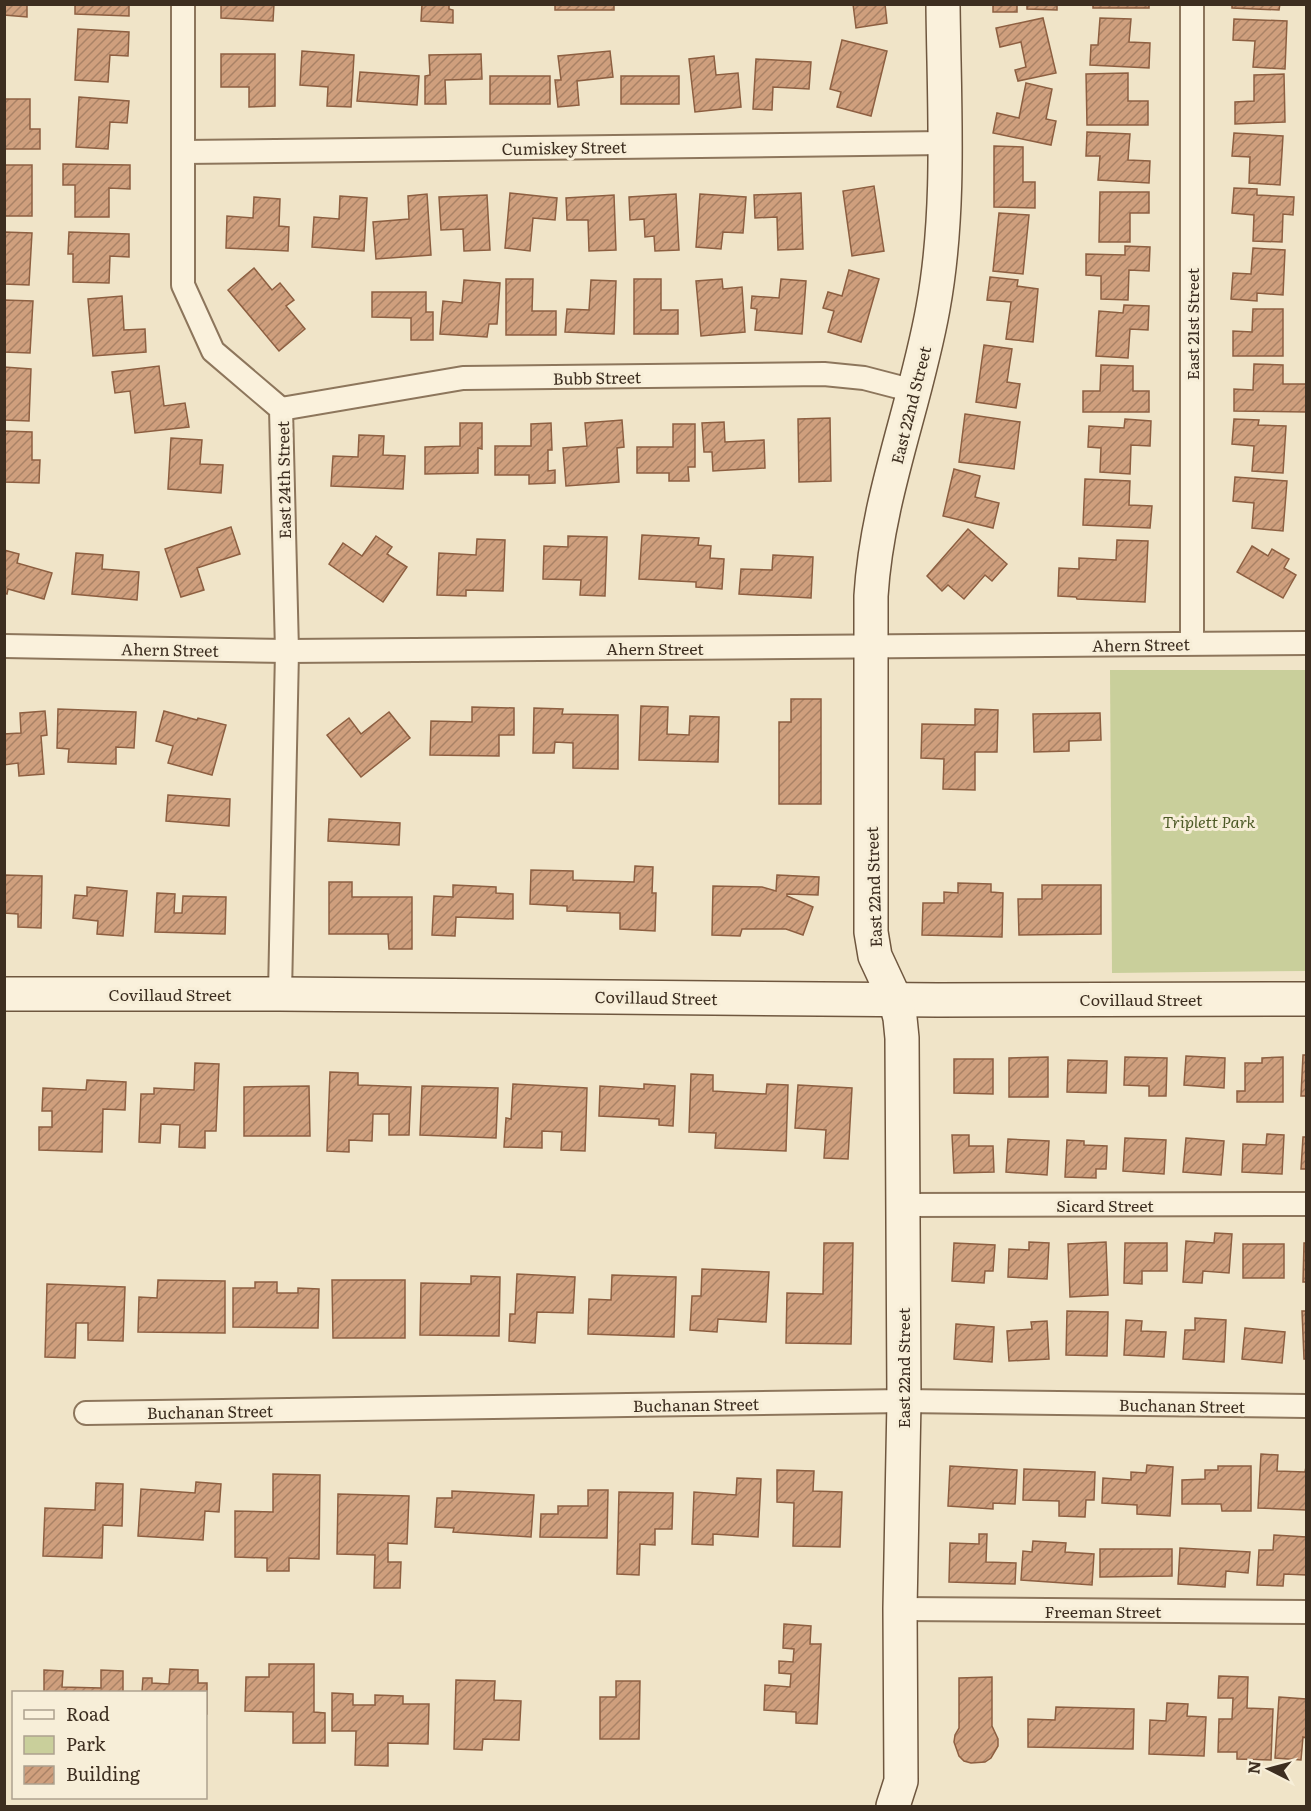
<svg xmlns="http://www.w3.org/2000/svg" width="1311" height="1811" viewBox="0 0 1311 1811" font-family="Literata,serif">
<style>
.green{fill:#c9cf9b}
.building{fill:url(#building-hatch);stroke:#8d5f41;stroke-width:1.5}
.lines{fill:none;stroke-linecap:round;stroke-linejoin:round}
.street-casing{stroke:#8d765c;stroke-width:26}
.secondary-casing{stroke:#6f573f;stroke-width:36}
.street{stroke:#faf1dc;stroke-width:22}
.secondary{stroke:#faf1dc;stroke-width:33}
.labels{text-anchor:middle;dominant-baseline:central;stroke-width:6;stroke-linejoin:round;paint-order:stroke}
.street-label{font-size:16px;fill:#3d2e20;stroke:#f7eed8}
.park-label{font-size:16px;font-style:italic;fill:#4d5a26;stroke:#f7eed8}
</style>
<defs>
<pattern id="building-hatch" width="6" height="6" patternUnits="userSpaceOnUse" patternTransform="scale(1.5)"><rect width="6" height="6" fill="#cf9f7d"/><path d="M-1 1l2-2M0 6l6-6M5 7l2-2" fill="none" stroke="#a98266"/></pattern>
</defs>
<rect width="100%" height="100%" fill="#f0e4c8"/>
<path class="green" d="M1110,670H1306V971L1112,973Z"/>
<g class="building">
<path d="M4,4H27V17L4,15Z"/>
<path d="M75,4H129V16L75,14Z"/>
<path d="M221,4H274L273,21L221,18Z"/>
<path d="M422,4H449V9L453,10V23L421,21Z"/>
<rect x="555" y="4" width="59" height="6"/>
<path d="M853,4H885L887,23L856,28Z"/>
<rect x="993" y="4" width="24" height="8"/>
<path d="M1027,4H1057V10L1027,9Z"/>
<rect x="1093" y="4" width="56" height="4"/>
<path d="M1232,4H1280L1279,10L1232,8Z"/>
<path d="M1043,18L1056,73L1018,81L1015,70L1026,67L1021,42L1000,47L996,28Z"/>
<path d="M1100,18L1131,19L1129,42L1150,43L1149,68L1090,65L1091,45H1098Z"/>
<path d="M1234,19L1287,21L1285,69L1253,67L1255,41L1233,40Z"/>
<path d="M78,29L129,32L128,56L110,55L108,82L75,80Z"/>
<path d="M842,40L887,51L871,116L837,107L841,92L830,89Z"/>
<path d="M302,51L354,55L351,107L327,106L328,87L300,85Z"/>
<path d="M610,51L613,77L577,81L579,105L558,107L555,80H561L558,56Z"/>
<path d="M221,54H275V106L249,107V87H221Z"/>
<path d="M481,54L482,79L445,80L446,104H425V76L430,75L429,55Z"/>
<path d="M714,56L716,75L738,73L741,107L695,112L689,59Z"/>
<path d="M756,59L811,62L809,89L773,87L772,110L753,109Z"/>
<path d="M360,72L419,76L417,105L357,101Z"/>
<path d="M1128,73V101H1148V125H1087L1086,74Z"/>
<path d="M1284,74L1285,122L1235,124V102L1254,101V75Z"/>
<rect x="490" y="76" width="60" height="28"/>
<rect x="621" y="76" width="58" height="28"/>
<path d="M1026,83L1052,89L1046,119L1056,121L1051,145L993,133L997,113L1019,118Z"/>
<path d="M79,97L129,101L127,123L110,122L108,149L76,147Z"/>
<path d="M4,99H30V129H40V149H4Z"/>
<path d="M1087,132L1130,134L1128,160L1150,161L1149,183L1098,180L1100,156H1086Z"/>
<path d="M1234,133L1283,136L1280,185L1249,183L1250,157L1232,156Z"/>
<path d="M994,146L1023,147V182H1035V208L994,207Z"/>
<path d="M63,164L130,165V189L109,188V217H75V185H63Z"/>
<rect x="4" y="165" width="28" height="51"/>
<path d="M874,186L884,251L852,256L843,191Z"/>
<path d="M1234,188L1257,189V195L1294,197L1293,215L1283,214L1282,242L1253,241L1254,215L1232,213Z"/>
<path d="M1100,192H1149V213H1130V242H1099Z"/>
<path d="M510,193L557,198L555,220L533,218L530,251L505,248Z"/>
<path d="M801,193L803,249L778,250L777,217L755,218L754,195Z"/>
<path d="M427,194L431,255L376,259L373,222L409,219L408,196Z"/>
<path d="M676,194L679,250L655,251L654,236L645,237L644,219L630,220L629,197Z"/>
<path d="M700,194L746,197L743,233L723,232L721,249L696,247Z"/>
<path d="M487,195L490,250L464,251L463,229L441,230L439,197Z"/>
<path d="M614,195L616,250L589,251L588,220H567L566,198Z"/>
<path d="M340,196L367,198L364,251L312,247L314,217L339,219Z"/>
<path d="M254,197L280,199L279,226L289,227L288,251L226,248L227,216L253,218Z"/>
<path d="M999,213L1029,215L1023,274L993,271Z"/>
<path d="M4,232L32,233L29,285L4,284Z"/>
<path d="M69,232L129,234V257L110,256L109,283L73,282V254H68Z"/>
<path d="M1125,246L1150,247L1149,271L1129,270L1128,300L1101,299V276L1086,275V254L1125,255Z"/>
<path d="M1253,248L1285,250L1283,295L1257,293V301L1231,299L1233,273L1251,274Z"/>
<path d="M254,268L272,290L280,283L294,300L286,306L305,329L279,351L228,290Z"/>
<path d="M849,270L879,279L861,342L828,332L834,311L823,308L828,292L842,296Z"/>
<path d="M990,277L1018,280L1017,286L1038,289L1033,342L1006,339L1011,302L987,300Z"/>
<path d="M506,279H533L532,311H556V335H506Z"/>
<path d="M634,279H661V310H678V334H634Z"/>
<path d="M722,279L723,289L742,287L745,332L701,336L696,281Z"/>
<path d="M781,279L806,281L802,334L755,330L757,309L751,308L752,296L779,298Z"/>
<path d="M464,280L500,283L497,324H489L487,337L440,334L443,301L462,303Z"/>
<path d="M591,280L616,281L614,334L565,332L567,309L589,310Z"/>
<path d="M372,292H426V312H433V340H411V318L372,317Z"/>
<path d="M122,296L124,330L145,329L146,352L93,356L88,299Z"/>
<path d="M4,300L33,301L30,353L4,352Z"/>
<path d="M1124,305L1149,306L1148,330L1130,329L1128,358L1096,356L1099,311L1123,313Z"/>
<path d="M1253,309H1283V356H1233V331L1252,332Z"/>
<path d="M984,345L1012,349L1007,382L1020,384L1016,408L976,402Z"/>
<path d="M1254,364L1283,365V384H1306V412L1234,411V389L1253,390Z"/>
<path d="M1101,365L1133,366V391H1149V412H1083V391H1100Z"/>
<path d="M159,366L164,406L185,403L189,427L135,433L130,391L115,393L112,372Z"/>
<path d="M4,367L31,369L29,421L4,420Z"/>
<path d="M965,414L1020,422L1014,469L959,462Z"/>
<path d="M830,418L831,481L799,482L798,419Z"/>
<path d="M1125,419L1151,421L1150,446L1131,445L1130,474L1100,472L1101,448L1088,447L1089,426L1124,428Z"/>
<path d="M1234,419L1259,420L1258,425L1286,426L1283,473L1252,471L1254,446L1232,444Z"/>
<path d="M622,420L624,447L617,448L619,482L566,486L563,448L587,446L585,423Z"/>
<path d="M724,422L725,442L764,440L765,468L713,471L712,452H704L702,423Z"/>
<path d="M460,423H482V449L478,448V473L425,474V447L460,446Z"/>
<path d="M551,423L552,450H548V471L555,470V483L529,484V475H495V446H531V424Z"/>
<path d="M673,424H695V467H688L689,481H669V473H637V447H673Z"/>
<path d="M4,431L32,432V460H40L39,483L4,482Z"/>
<path d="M359,435L384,436L383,455L405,456L403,489L331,486L333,456L358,457Z"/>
<path d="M171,438L202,440L200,464L223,465L221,493L168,489Z"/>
<path d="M954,469L980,476L975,497L999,503L993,528L943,516Z"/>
<path d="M1235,477L1287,481L1283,531L1252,528L1254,503L1233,501Z"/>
<path d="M1085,479L1130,481L1129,505L1152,506L1150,528L1083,525Z"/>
<path d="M231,527L240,554L197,568L204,590L181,597L165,549Z"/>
<path d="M968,529L1007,564L992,581L985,575L964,599L948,585L942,591L927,576Z"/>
<path d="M642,535L699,538L698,545L711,546L710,558L724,559L722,589L696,587V582L639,579Z"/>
<path d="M376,536L392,547L387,554L407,567L383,602L329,564L343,543L362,556Z"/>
<path d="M568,536L607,537L605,596L580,595L581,580L543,579L544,546L568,547Z"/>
<path d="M477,539L505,540L503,591L466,590V596L437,595L439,553L476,555Z"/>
<path d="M1117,540L1148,541L1145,602L1077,599L1076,597L1058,596L1059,568L1079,569V558L1116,560Z"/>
<path d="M1252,546L1268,556L1272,549L1289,559L1284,568L1296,575L1283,598L1237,572Z"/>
<path d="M4,550L19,554L17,563L52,573L44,599L8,589L7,594L4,593Z"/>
<path d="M76,553L103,555L102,569L139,572L137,600L72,594Z"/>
<path d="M773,555L813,557L811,598L739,594L741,569L772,570Z"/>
<path d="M791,699H821V804H779V722H791Z"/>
<path d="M641,706L668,707L667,734L689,735L690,716L719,717L718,762L639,760Z"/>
<path d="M472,707L514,708V735H499V756L430,755L431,721L472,722Z"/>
<path d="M534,708L563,709L562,714L618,715V769L573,768V743L555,742L554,753H533Z"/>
<path d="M58,709L136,712L134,748L116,747V764L68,762L69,749L57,748Z"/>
<path d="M975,709L998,710L997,752H975V790L943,789L944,759L921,758L922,724L975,725Z"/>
<path d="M45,711L47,735L41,736L44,774L19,776L18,763L4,765V734L21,733L20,713Z"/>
<path d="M164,711L197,720L198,718L226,725L212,775L168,763L173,746L156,741Z"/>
<path d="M389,712L410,738L361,777L327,735L349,718L361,734Z"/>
<path d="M1100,713L1101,740L1069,741V751L1034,752L1033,714Z"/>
<path d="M168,795L230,799L229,826L166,821Z"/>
<path d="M329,819L400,823L399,845L328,841Z"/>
<path d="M635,866L653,867L652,893H656L655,931L620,929V913L567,911V906L530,904L531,870L573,871V880L634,882Z"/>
<path d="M4,875L42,876L41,928L18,927V914L4,913Z"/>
<path d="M777,875L819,877L818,895L787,894V896L813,907L803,935L786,929H742L740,936L712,935L713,886L762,887L776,891Z"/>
<path d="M329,882H352V897H412V949H389L388,934H329Z"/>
<path d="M958,883L991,884V892L1003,893L1002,937L922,935L923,903H944V892L958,893Z"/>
<path d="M453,885L496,887V893L513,894V919L456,917L455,936L432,935L434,896L453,897Z"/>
<path d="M1042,885H1101V934L1019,935L1018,899H1042Z"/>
<path d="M87,887L127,891L123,936L97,934L98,921L73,918L75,895L87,896Z"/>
<path d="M157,893L175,894L174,913H182L183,896L226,897L225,934L155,932Z"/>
<path d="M1303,1055H1306V1096H1301Z"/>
<path d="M1186,1056L1225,1058L1224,1088L1184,1085Z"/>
<path d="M1048,1057V1097H1009V1058Z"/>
<path d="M1125,1057L1167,1058L1166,1096H1149V1086L1124,1085Z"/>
<path d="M1283,1057V1102H1237V1091H1245V1063H1262V1058Z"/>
<path d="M954,1059H993V1094L954,1093Z"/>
<path d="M1068,1060L1107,1061L1106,1093L1067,1092Z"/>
<path d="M195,1063L219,1064L216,1131H205V1148L179,1147L180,1125L161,1124L160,1143L139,1142L141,1094H154V1088L194,1090Z"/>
<path d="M330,1072L358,1073V1085L411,1087L409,1135H389V1114H373L372,1141L349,1140V1152L327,1151Z"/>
<path d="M691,1074L713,1075V1091L766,1094L767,1084L788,1085L786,1151L715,1148L716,1133L689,1132Z"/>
<path d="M87,1080L126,1082L125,1110L103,1109L102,1152L39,1150V1127H52V1111H42L43,1088L86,1090Z"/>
<path d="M513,1084L587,1088L585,1151L561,1150L562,1132L542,1131V1148L504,1147L506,1118L511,1119Z"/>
<path d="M644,1084L675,1086L673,1126L659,1125V1119L599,1116L600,1086L644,1089Z"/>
<path d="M798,1085L852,1088L848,1159L824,1158L826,1130L795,1128Z"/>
<path d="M309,1086L310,1136H244V1087Z"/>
<path d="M422,1086L498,1088L496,1138L420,1135Z"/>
<path d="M1267,1134L1284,1135L1282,1174L1242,1172L1243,1144L1266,1145Z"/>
<path d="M952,1135H969V1146H993L994,1172L954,1173Z"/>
<path d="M1303,1137H1306V1169H1301Z"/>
<path d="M1125,1138L1166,1140L1164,1174L1123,1171Z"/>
<path d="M1186,1138L1224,1141L1221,1175L1183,1172Z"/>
<path d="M1008,1139L1049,1141L1047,1175L1006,1172Z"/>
<path d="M1067,1140L1084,1141V1145L1107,1146L1106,1169H1096V1178L1065,1177Z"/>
<path d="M1215,1233L1232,1234L1229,1273L1203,1271L1202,1283L1183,1282L1186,1241L1214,1243Z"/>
<path d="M1029,1242L1049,1243L1047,1279L1008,1277L1009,1249L1029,1250Z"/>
<path d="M1106,1242L1108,1295L1070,1297L1068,1244Z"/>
<path d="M824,1243H853L851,1344L786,1343L787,1293L823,1294Z"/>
<path d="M954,1243L995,1245L993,1271H985L984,1283L952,1281Z"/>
<path d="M1125,1243H1167V1271H1142V1284L1124,1283Z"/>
<path d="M1304,1243H1306V1282H1303Z"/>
<rect x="1243" y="1244" width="41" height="34"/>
<path d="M702,1269L769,1272L766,1322L718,1319L717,1332L690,1330L692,1296H701Z"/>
<path d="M517,1274L575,1277L573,1313L537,1312L535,1343L509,1341L510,1314H515Z"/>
<path d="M612,1275L676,1277L674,1337L588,1334L589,1299L611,1300Z"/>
<path d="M471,1276L500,1277L499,1336L420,1335L421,1283L471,1284Z"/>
<path d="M158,1280L225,1281V1333L138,1332L139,1297L157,1298Z"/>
<path d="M332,1280H405V1338H333Z"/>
<path d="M255,1282H277V1293H298V1288L319,1289L318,1328L233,1327V1288H255Z"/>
<path d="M47,1284L125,1287L123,1341L88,1340V1323H76L75,1358L45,1357Z"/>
<path d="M1067,1311L1108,1312L1107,1356L1066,1355Z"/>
<path d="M1302,1311H1306V1359H1304Z"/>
<path d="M1195,1318L1226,1320L1224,1362L1183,1359L1185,1330H1195Z"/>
<path d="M1126,1320L1142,1321L1141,1331L1166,1332L1164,1357L1124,1355Z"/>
<path d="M1047,1321L1049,1359L1009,1361L1007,1331L1032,1329L1031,1322Z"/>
<path d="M956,1324L994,1327L992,1362L954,1359Z"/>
<path d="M1245,1328L1285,1332L1282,1363L1242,1359Z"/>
<path d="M1261,1454L1278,1455L1277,1471L1305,1472L1306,1467V1510L1258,1508Z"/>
<path d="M1147,1465L1173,1467L1170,1516L1137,1514V1505L1102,1503L1103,1478L1131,1480V1472L1146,1473Z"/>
<path d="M950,1466L1017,1470L1015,1504L993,1503V1509L948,1506Z"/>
<path d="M1218,1466H1251V1511H1222L1221,1504H1182V1480L1205,1479V1470H1218Z"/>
<path d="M1024,1469L1095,1472L1094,1500H1086L1085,1517L1059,1516V1501L1023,1500Z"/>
<path d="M777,1470L814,1471L813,1491L842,1492L840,1547L793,1546L794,1503L777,1502Z"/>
<path d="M273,1474L320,1475L319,1559L289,1558V1571H267V1558L235,1557V1511L273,1512Z"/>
<path d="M737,1478L761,1479L758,1537L713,1534V1545L692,1544L694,1492L736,1495Z"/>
<path d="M196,1482L221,1484L219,1512L205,1511L203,1540L138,1536L141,1489L195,1493Z"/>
<path d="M96,1483L123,1484L122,1526L103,1525L102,1558L43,1556L45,1508L95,1510Z"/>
<path d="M588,1490H608L607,1538L540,1537L541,1514H558V1506H588Z"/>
<path d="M452,1491L534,1495L531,1537L453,1532L454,1528L435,1527L437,1498H452Z"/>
<path d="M619,1492L673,1493L672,1529H655V1545L640,1544L639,1575L617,1574Z"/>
<path d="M338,1494L409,1496L407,1544L388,1543V1562H401L400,1588H374L375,1555L337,1554Z"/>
<path d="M979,1534H987L986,1562L1016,1563L1015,1584L949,1582L950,1543L979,1544Z"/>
<path d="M1274,1535L1306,1537V1575L1284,1574L1283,1586L1257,1585L1259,1550H1273Z"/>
<path d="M1033,1541L1066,1543L1065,1552L1094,1554L1092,1585L1021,1580L1023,1551L1032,1552Z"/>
<path d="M1180,1548L1250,1552L1248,1573L1226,1571L1225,1587L1178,1584Z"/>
<path d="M1100,1549H1172V1576L1100,1577Z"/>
<path d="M784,1624L811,1626L810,1644H821L817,1724L796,1723V1712L764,1710L765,1685L790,1687L791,1674L779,1673V1661L793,1662L794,1649L783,1648Z"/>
<path d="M269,1664H314V1712L325,1713V1743H293V1712L245,1711L246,1677H269Z"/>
<path d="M170,1669L198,1670V1683H207V1714H206V1692H142L143,1678H152V1683L169,1684Z"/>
<path d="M44,1670L63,1671L62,1687L101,1688V1670L123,1671V1692H44Z"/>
<path d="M1219,1676L1248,1677L1247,1708L1273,1709L1271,1760L1237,1759V1752H1218L1219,1719H1232L1233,1698H1218Z"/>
<path d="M992,1677V1726L998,1739V1746L991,1758L985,1762L971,1763L964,1761L959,1756L954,1742L955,1735L959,1728V1678Z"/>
<path d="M456,1680L495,1681L494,1700L521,1701L519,1740L483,1739L482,1750L454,1749Z"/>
<path d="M616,1681H640L639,1739H600V1697H616Z"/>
<path d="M332,1693L353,1694V1705H375V1695L403,1696V1704H429L428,1744L388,1743V1766L355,1765L356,1731H332Z"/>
<path d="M1279,1697L1306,1699V1738L1303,1737L1301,1760L1275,1758Z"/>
<path d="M1167,1703L1188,1704L1187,1716L1206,1717L1204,1756L1149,1754L1150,1720L1166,1721Z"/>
<path d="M1056,1707L1134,1709L1133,1749L1028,1747V1719L1055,1720Z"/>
</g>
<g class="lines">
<g class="street-casing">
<g id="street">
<path d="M183,4V285L213,351L281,409L287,651L280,994"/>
<path d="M1192,4V643"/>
<path d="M183,152L944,143"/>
<path d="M281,409L463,378L824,374L864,378L914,391"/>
<path d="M4,646L287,651L1306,643"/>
<path d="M903,1205L1306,1204"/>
<path d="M86,1413L904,1401L1306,1406"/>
<path d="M900,1609L1306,1612"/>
</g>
</g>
<g class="secondary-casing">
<g id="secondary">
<path d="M4,994H280L938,1000L1306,999"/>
<path d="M893,1806L901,1781L900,1609L904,1401L902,1038L900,1018L895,999L875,956L871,932V596C877,497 916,404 933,308C951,210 944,103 943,4"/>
</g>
</g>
<use href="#street" class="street"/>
<use href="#secondary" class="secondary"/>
</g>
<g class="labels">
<g class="street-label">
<text transform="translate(564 147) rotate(-1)">Cumiskey Street</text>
<text transform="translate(1192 324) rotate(-90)">East 21st Street</text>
<text transform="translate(597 377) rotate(-1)">Bubb Street</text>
<text transform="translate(910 405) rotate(-76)">East 22nd Street</text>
<text transform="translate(283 480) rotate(-91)">East 24th Street</text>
<text transform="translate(1141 644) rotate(-1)">Ahern Street</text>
<text x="655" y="648">Ahern Street</text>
<text transform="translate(170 649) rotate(1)">Ahern Street</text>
<text transform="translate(873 887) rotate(-92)">East 22nd Street</text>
<text x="170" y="994">Covillaud Street</text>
<text transform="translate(656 997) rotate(1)">Covillaud Street</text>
<text x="1141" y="999">Covillaud Street</text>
<text x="1105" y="1205">Sicard Street</text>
<text transform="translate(903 1368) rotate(-90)">East 22nd Street</text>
<text transform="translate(696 1404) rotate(-1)">Buchanan Street</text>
<text transform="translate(1182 1405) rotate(1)">Buchanan Street</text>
<text transform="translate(210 1411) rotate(-1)">Buchanan Street</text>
<text x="1103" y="1611">Freeman Street</text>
</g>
<g class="park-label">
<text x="1209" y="821">Triplett Park</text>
</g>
</g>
<rect width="1311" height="1811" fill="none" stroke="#3d2e20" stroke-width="12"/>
<rect x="12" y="1691" width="195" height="108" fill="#f7eed8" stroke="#ada18e" stroke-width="1.5"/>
<rect x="24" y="1710" width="30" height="9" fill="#faf1dc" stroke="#ada18e" stroke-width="1.5"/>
<text x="66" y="1721" font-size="18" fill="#3d2e20">Road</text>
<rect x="24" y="1736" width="30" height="18" fill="#c9cf9b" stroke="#ada18e" stroke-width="1.5"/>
<text x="66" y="1751" font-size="18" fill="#3d2e20">Park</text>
<rect x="24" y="1766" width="30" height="18" fill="url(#building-hatch)" stroke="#ada18e" stroke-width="1.5"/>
<text x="66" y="1781" font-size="18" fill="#3d2e20">Building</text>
<g transform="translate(1269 1769) rotate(276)" stroke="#f7eed8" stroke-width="4.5" paint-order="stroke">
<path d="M0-4.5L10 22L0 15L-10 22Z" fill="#3d2e20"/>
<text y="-9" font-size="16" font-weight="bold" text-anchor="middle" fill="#3d2e20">N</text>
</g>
</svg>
